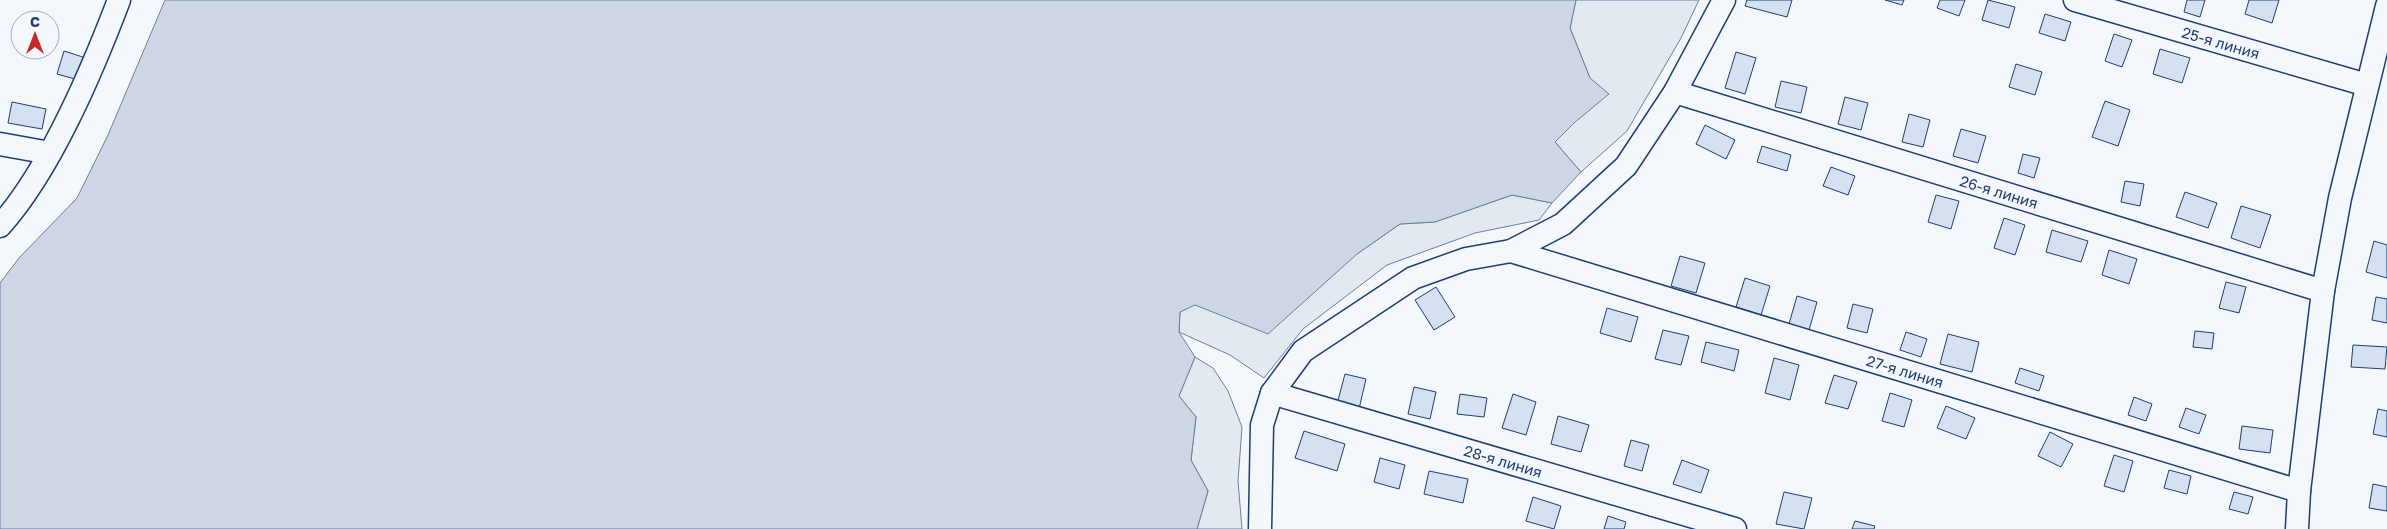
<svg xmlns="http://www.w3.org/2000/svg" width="2387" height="529" viewBox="0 0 2387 529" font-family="'Golos Text',sans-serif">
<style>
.green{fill:#e3e9f0;stroke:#687fa3}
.water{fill:#cfd7e4;stroke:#687fa3}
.building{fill:#d5e0f0;stroke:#1d3f73}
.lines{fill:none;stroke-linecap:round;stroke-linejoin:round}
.minor-casing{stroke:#1d3f73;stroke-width:25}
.minor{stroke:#f4f7fb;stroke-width:22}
.labels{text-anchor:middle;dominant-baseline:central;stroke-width:4;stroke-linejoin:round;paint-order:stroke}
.street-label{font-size:15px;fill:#1d3f73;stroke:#f4f7fb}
</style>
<rect width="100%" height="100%" fill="#f4f7fb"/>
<g class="green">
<path d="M1576,0H1699L1681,38L1627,131L1581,172L1555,142L1574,123L1590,78L1570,28Z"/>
<path d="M1512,195L1552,203L1539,220L1475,233L1387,265L1303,329L1264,378L1230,355L1179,332L1180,312L1195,304L1211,310L1357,254L1400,224L1435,222Z"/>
<path d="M1195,357L1213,368L1228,391L1242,427L1238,481L1242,529H1197L1208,491L1191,460L1196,417L1179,396Z"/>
</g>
<path class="water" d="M165,0H1576L1570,28L1590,78L1609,94L1574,123L1555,142L1581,172L1552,203L1512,195L1435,222L1400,224L1357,254L1268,334L1195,305L1180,312L1179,332L1195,357L1179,396L1196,417L1191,460L1208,491L1197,529H0V283L19,258L77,198L108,135Z"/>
<g class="building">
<path d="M1747,0H1792L1787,17L1745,6Z"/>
<path d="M1885,0H1904L1902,5Z"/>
<path d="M1940,0H1965L1959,16L1937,8Z"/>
<path d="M1988,0L2015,7L2009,28L1982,20Z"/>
<path d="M2187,0H2205L2200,17L2184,12Z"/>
<path d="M2249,0H2279L2272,23L2245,14Z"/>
<path d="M2045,14L2071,22L2065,41L2039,33Z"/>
<path d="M2114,34L2132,40L2122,67L2105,61Z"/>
<path d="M2160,49L2190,58L2182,83L2153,74Z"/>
<path d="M64,51L89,59L82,81L57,74Z"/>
<path d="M1736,52L1756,58L1745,94L1725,88Z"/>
<path d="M2016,64L2042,72L2035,95L2009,87Z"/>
<path d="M1781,81L1807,87L1801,113L1775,107Z"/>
<path d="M1845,97L1868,103L1861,130L1838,124Z"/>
<path d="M2105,101L2130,110L2118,146L2092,137Z"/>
<path d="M12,102L46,109L42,129L8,123Z"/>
<path d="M1909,114L1930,120L1923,147L1902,142Z"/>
<path d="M1705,125L1735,140L1726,159L1696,144Z"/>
<path d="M1961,129L1986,136L1978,163L1953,156Z"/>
<path d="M1762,146L1791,155L1787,171L1757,162Z"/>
<path d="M2023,154L2040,158L2034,178L2018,173Z"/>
<path d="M1831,167L1855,176L1848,195L1823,186Z"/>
<path d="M2125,181L2144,184L2140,206L2121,202Z"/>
<path d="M2185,192L2217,203L2208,228L2176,217Z"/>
<path d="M1936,195L1959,201L1951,229L1928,222Z"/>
<path d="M2241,206L2271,215L2260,248L2231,238Z"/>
<path d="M2004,218L2025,225L2015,255L1994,248Z"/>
<path d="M2052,230L2088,241L2081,262L2046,252Z"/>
<path d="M2374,241L2387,245V278L2366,272Z"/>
<path d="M2109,250L2137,259L2129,284L2102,275Z"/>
<path d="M1680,256L1705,263L1696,293L1671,286Z"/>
<path d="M1745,278L1770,286L1761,315L1736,307Z"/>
<path d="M2226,282L2246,287L2239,313L2219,308Z"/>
<path d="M1436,287L1455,317L1434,330L1415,300Z"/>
<path d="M1797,296L1817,302L1809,330L1789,324Z"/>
<path d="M2376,297L2387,299V323L2372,320Z"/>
<path d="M1853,304L1873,309L1867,333L1847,328Z"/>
<path d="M1607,308L1638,317L1631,342L1600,333Z"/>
<path d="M1663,330L1689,336L1681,365L1655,359Z"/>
<path d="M2195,331L2214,333L2212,349L2193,347Z"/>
<path d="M1906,332L1927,339L1921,357L1900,350Z"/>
<path d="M1948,334L1979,342L1972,372L1940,364Z"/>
<path d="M1706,342L1739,350L1734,371L1701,362Z"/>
<path d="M2353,345L2387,347L2385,369L2351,367Z"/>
<path d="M1774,358L1799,365L1790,400L1765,393Z"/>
<path d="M2020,368L2044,376L2039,391L2015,383Z"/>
<path d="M1345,374L1366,379L1359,409L1337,404Z"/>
<path d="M1834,375L1857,382L1848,409L1825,403Z"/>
<path d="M1414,387L1436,392L1430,419L1408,414Z"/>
<path d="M1890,393L1912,400L1904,427L1882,421Z"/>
<path d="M1460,394L1487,398L1484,417L1457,414Z"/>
<path d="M1513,394L1536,402L1526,435L1502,428Z"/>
<path d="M2134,397L2152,404L2146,421L2128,415Z"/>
<path d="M1946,406L1975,418L1966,439L1937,428Z"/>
<path d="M2186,408L2206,415L2199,434L2179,427Z"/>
<path d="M2378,409L2387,411V437L2373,434Z"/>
<path d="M1558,416L1589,425L1581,452L1551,444Z"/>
<path d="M2242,426L2273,430L2270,453L2239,449Z"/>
<path d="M1304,431L1345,444L1337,471L1295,458Z"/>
<path d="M2050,432L2073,444L2061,467L2038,456Z"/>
<path d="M1631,440L1649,445L1642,471L1624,466Z"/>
<path d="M2114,455L2133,461L2124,492L2104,486Z"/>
<path d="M1380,458L1405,465L1399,489L1374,482Z"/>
<path d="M1682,460L1709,470L1701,493L1673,484Z"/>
<path d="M2169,470L2191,476L2187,494L2164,488Z"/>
<path d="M1429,471L1468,479L1463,503L1424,494Z"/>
<path d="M2373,484L2387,487V511L2369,508Z"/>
<path d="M1784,492L1812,498L1804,529L1776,524Z"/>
<path d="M2234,492L2253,497L2248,514L2229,509Z"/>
<path d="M1533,497L1561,506L1554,529L1526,521Z"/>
<path d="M1608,516L1626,522L1624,529H1604Z"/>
<path d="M1855,521L1875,526L1874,529H1852Z"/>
</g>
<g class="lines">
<g class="minor-casing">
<g id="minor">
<path id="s1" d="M2075,0L2367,85"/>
<path id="s2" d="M1675,92L2323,291"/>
<path d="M0,144L50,153"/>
<path d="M0,226C51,169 92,71 119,0"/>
<path id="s3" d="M1511,251L2299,491"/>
<path id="s4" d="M1272,393L1735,529"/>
<path d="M1260,529L1262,425L1272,393L1303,351L1413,278L1466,259L1511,251L1563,224L1626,166L1675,92L1724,0"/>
<path d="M2297,529L2299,491L2323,291L2340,198L2387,6"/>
</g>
</g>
<use href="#minor" class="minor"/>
</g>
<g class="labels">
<g class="street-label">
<text stroke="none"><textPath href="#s1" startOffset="152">25-я линия</textPath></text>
<text stroke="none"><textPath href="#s2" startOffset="339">26-я линия</textPath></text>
<text stroke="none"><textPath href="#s3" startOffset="412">27-я линия</textPath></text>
<text stroke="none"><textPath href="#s4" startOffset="241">28-я линия</textPath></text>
</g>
</g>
<g transform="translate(35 35)"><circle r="24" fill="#f4f7fb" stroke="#9eadc5"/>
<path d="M0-4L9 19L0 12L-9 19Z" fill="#c62828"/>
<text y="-8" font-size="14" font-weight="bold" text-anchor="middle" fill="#1d3f73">С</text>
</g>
</svg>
